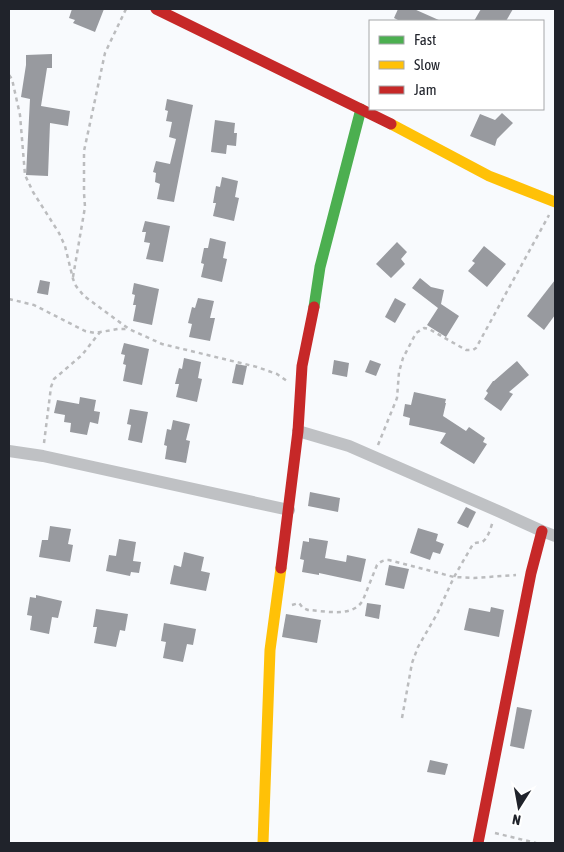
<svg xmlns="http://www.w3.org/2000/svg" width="564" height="852" viewBox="0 0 564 852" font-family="'Asap Condensed',sans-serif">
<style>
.building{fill:#989a9f}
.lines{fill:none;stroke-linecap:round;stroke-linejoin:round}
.path{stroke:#bbbcbe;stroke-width:2.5;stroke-dasharray:4 4;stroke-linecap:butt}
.street{stroke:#bfc1c4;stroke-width:12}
.fast{stroke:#4caf50;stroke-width:11}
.slow{stroke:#ffc107;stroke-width:11}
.jam{stroke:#c62828;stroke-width:11}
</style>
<rect width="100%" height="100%" fill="#f8fafd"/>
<g class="building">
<path d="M72,9H104L95,32L73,23L75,20L69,18Z"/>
<path d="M398,9H414L441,21H400L394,18Z"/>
<path d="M481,9H513L506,21H474Z"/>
<path d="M52,54V68H47L41,106L70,111L68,126L50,123L48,176L26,175L30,99L21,97L26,65V55Z"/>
<path d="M167,99L193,105L174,202L157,199L160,184L155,182L156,173L153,172L156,161L170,164L176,139L169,137L172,122L166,121L168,111L165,110Z"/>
<path d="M502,113L513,123L497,139L495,146L470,136L480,114L495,120Z"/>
<path d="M215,120L235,123L234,133H237L236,146L227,145L226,154L211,152Z"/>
<path d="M222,177L238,181L235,197L239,198L234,221L213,216L216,203H213L216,186L220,187Z"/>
<path d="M145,221L170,226L163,262L146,259L150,243L144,242L146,232H142Z"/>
<path d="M210,238L226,242L223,258L227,259L222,282L201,277L204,264L201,263L204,248H208Z"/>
<path d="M397,242L407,252L401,259L405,264L391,278L376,264Z"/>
<path d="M484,246L506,264L487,287L468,271L475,263L472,261Z"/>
<path d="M420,278L431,287L444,290L441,304L459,316L446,337L427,325L438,308L412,288Z"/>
<path d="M40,280L50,282L48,295L37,293Z"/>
<path d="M555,280V315L544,330L527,316Z"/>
<path d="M134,283L159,289L152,325L133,321L136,305H133L135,295L132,294Z"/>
<path d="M198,298L214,301L210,318H215L210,341L189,337L192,324L188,323L192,307L195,308Z"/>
<path d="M395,298L406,304L395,323L385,317Z"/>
<path d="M124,343L149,349L142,385L123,381L126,365L123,364L125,355L121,354Z"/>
<path d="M184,358L201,362L198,378L202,379L197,402L176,397L179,384H175L179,368L182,369Z"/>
<path d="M334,360L349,363L347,377L332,374Z"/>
<path d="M370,360L381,364L376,376L365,372Z"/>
<path d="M517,361L529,375L509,392L513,394L501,411L484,399L488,393L486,391L493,381H494Z"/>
<path d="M236,364L247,366L243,385L232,383Z"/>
<path d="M414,392L446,399L445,403H446L443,416L466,431L469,427L485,438L483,442L487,444L474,464L440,443L446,433L409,425L410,418L403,416L405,404L411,405Z"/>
<path d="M80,397L96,400L94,411L100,412L98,424L90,422L87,435L70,432L71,423L64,422L65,415L54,413L57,400L79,404Z"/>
<path d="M130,409L148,412L142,443L128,440L131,425L127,424Z"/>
<path d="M173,420L190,424L186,440L190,441L186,463L165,459L167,446L164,445L167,429L171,430Z"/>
<path d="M310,492L340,498L338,512L308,506Z"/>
<path d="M466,507L476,512L468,528L457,523Z"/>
<path d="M50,526L71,529L68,544L73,545L70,562L39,557L42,540H48Z"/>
<path d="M418,528L438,534L436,541L444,544L440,554L433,552L430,560L410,553Z"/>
<path d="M309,538L328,541L325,558L346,562L347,555L366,559L361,582L319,573V575L302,572L304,560L300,559L303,541L309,542Z"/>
<path d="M119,539L136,542L133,561L141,562L139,573L131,572L130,576L106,571L109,555L116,556Z"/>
<path d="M184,552L204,557L201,571L210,573L206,591L170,584L174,565L181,567Z"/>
<path d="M389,565L409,569L404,589L385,585Z"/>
<path d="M36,595L62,601L58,618L52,617L49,634L30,630L32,616L27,615L30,597L36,598Z"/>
<path d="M367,603L381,605L379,619L365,616Z"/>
<path d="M491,607L504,610L499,637L464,630L469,608L490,612Z"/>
<path d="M96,609L128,614L125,631L120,630L116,647L94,643L97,627H93Z"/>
<path d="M286,614L321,620L317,643L282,637Z"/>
<path d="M164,623L196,629L193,645L187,644L183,662L163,658L166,642L161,641Z"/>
<path d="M517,707L532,710L524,749L510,746Z"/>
<path d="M430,760L448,764L445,775L427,772Z"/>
</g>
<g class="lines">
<g class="path">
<path d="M9,75L12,79L20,115L25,175L33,192L59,233L65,246L73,279L76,286L84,296L129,329L162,344L257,367L277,374L287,381"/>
<path d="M73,277L85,207L84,193V151L92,114L105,53L126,9"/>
<path d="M9,299L34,305L85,331L95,333L118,329H127"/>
<path d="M44,443L51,387L54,379L82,355L100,332"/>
<path d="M378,445L397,398L399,372L403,358L416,333L424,328L429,329L466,350H473L476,348L549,215"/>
<path d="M292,605L299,603L303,608L308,610C326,611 353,618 363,600L377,565C381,561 384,560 389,560L454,577L474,578L516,575"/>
<path d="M402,718L412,663L418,647L437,614L454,577L473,544C476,542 479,543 482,542C488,539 491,527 493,521"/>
<path d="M495,833L536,843"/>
</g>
<g class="street">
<path d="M298,431L349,446L498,511L542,531L555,536"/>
<path d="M9,451L43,456L289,510"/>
</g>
<path class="fast" d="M314,307L320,267L361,109"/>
<g class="slow">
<path d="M391,124L489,176L555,202"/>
<path d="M263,843L270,650L281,568"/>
</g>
<g class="jam">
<path d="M156,9L391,124"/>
<path d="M281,568L298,431L302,366L314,307"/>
<path d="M478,843L531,573L542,531"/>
</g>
</g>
<rect width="564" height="852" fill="none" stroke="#20232b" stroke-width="20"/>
<rect x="369" y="20" width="175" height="90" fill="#ffffff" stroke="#a6a7aa"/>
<rect x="379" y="36" width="25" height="8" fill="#4caf50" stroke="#a6a7aa"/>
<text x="414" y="45" font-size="15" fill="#20232b">Fast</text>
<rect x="379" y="61" width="25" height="8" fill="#ffc107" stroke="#a6a7aa"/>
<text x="414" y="70" font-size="15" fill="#20232b">Slow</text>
<rect x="379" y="86" width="25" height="8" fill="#c62828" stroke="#a6a7aa"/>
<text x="414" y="95" font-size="15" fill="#20232b">Jam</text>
<g transform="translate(519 807) rotate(191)" stroke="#ffffff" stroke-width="4" paint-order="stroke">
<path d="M0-4L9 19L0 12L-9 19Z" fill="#20232b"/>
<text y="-8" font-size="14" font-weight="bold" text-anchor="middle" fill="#20232b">N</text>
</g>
</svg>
